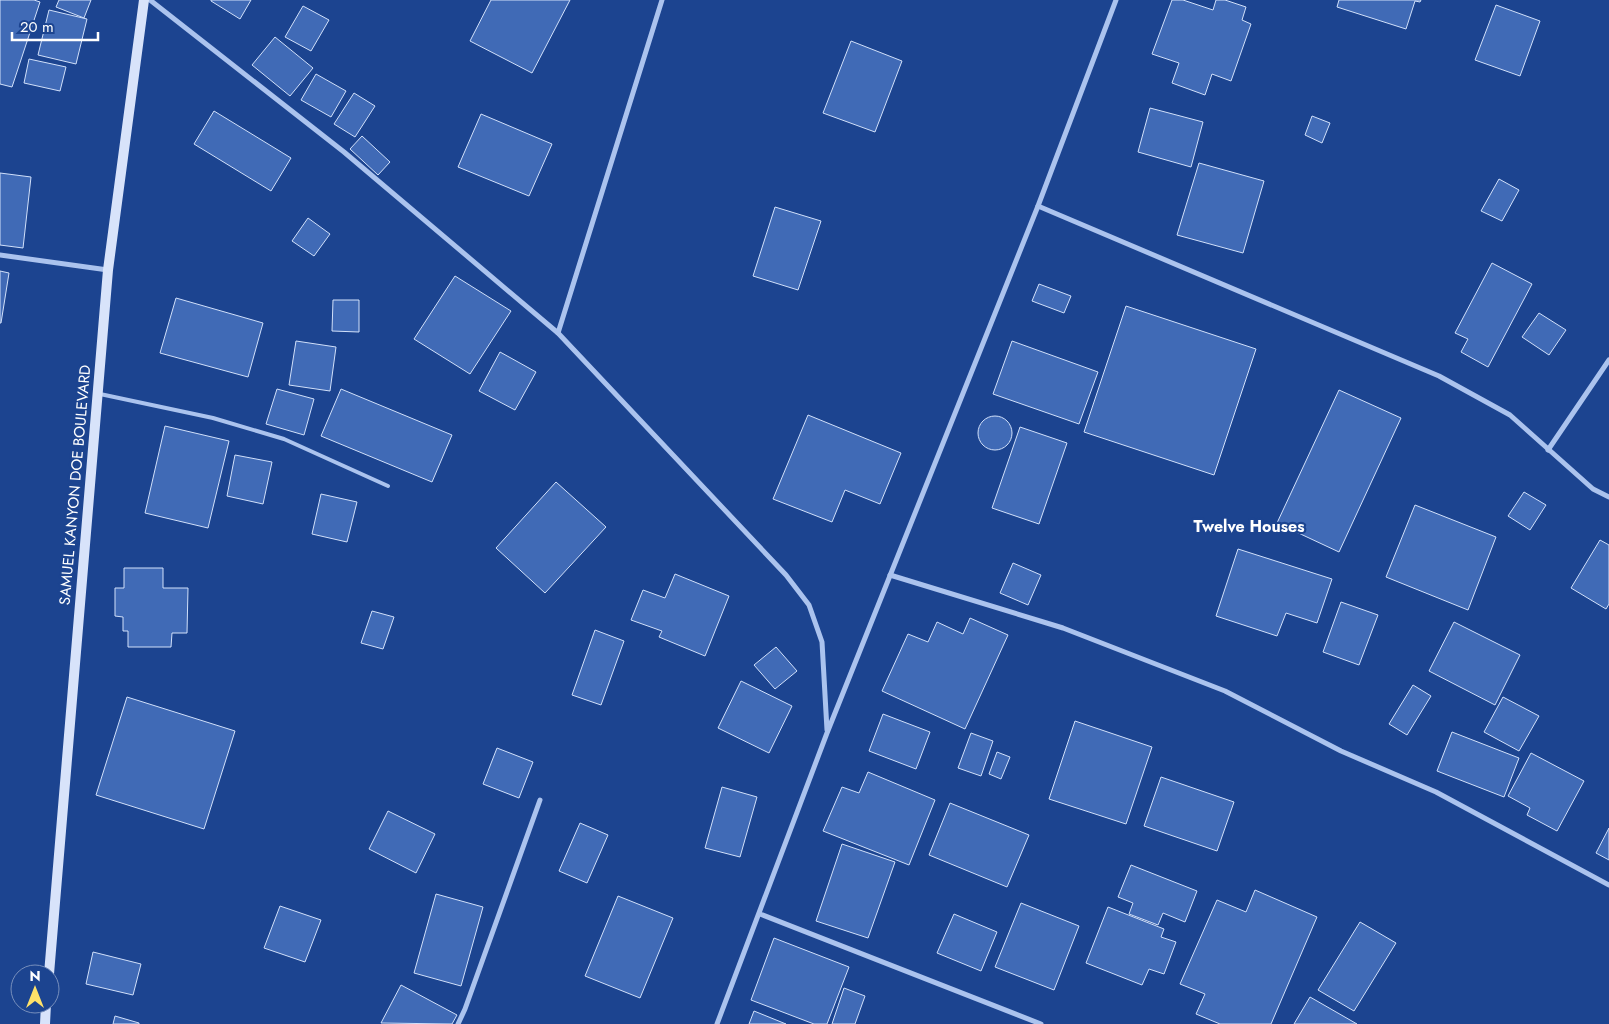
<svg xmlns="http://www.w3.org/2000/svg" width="1609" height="1024" viewBox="0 0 1609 1024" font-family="Jost,sans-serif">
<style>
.building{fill:#406ab6;stroke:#d1e0fa}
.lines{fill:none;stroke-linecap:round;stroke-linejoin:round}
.lane{stroke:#abc3ee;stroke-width:4}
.street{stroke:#abc3ee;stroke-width:5}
.secondary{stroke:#d8e3fa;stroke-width:10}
.labels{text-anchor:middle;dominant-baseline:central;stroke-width:4.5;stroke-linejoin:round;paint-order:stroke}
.street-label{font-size:15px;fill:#fff;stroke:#1c4490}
.neighbourhood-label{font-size:16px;font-weight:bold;fill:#fff;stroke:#1c4490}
</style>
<rect width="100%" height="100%" fill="#1c4490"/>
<g class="building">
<path d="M0,0H34L40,2L12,87L0,84Z"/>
<path d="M59,0H91L84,18L56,7Z"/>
<path d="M211,0H251L240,19L211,1Z"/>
<path d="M491,0H570L532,73L470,41Z"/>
<path d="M1172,0H1183L1213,10L1216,0H1225L1246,7L1242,20L1251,24L1231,81L1212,74L1205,95L1172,83L1179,63L1152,54Z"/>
<path d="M1339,0H1421L1420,2L1415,1L1406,29L1337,7Z"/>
<path d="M1496,5L1540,21L1520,76L1475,60Z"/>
<path d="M303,6L329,20L311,51L285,37Z"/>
<path d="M49,10L87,19L76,64L38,55Z"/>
<path d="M275,37L313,68L290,96L252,65Z"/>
<path d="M851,41L902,61L875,132L823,113Z"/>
<path d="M29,59L66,67L60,91L24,83Z"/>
<path d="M316,74L346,91L331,117L301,100Z"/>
<path d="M354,93L375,106L355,137L334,124Z"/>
<path d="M1150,108L1203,122L1191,167L1138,152Z"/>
<path d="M214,111L291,158L271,191L194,144Z"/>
<path d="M481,114L552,144L529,196L458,167Z"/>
<path d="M1312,116L1330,123L1322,143L1305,135Z"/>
<path d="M362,136L390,162L378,175L350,149Z"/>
<path d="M1199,163L1264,181L1243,253L1177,235Z"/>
<path d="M0,173L31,177L23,248L0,245Z"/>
<path d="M1499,179L1519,190L1502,221L1481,211Z"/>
<path d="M775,207L821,221L798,290L753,276Z"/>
<path d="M308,218L330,234L314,256L292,241Z"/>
<path d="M1492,263L1532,284L1488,367L1461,352L1468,339L1455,333Z"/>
<path d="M0,271L9,273L1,323H0Z"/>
<path d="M455,276L511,311L470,374L414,339Z"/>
<path d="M1039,284L1071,296L1064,313L1032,301Z"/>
<path d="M176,298L263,323L248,377L160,353Z"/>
<path d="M333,300H359V332L332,331Z"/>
<path d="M1126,306L1256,349L1214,475L1084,432Z"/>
<path d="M1539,313L1566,330L1549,355L1522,337Z"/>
<path d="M296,341L336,347L330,391L289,385Z"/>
<path d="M1012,341L1098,372L1079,424L993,394Z"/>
<path d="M500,352L536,372L515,410L479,391Z"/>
<path d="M277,389L314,399L304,435L266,424Z"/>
<path d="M341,389L452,435L432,482L321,436Z"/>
<path d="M1339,390L1401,418L1339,552L1277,523Z"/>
<path d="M808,415L901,453L880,504L845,490L832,522L773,499Z"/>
<circle cx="995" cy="433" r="17"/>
<path d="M165,426L229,441L208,528L145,513Z"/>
<path d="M1020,427L1067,443L1039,524L992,508Z"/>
<path d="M235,455L272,462L263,504L227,496Z"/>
<path d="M556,482L606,527L545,593L496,548Z"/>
<path d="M1524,492L1546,505L1530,530L1508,516Z"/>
<path d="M321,494L357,502L347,542L312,534Z"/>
<path d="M1415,505L1496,537L1468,610L1386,577Z"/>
<path d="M1600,540L1609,545V604L1606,609L1571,588Z"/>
<path d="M1238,549L1332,579L1317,623L1286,613L1277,636L1216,616Z"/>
<path d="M1013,563L1041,575L1028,605L1000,593Z"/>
<path d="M124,568H163V588H188L187,633H172L171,647H128V631H123V617L115,616V588H124Z"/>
<path d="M675,574L729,596L705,656L659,637L662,631L631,620L643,590L665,598Z"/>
<path d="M1341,602L1378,615L1359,665L1323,652Z"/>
<path d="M372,611L394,617L383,649L361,643Z"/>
<path d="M970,618L1008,635L965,729L882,691L908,634L928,642L937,622L963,634Z"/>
<path d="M1454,622L1520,655L1495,705L1429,671Z"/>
<path d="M595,630L624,641L601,705L572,695Z"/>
<path d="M776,647L797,671L775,689L754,665Z"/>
<path d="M741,681L792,706L769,753L718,728Z"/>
<path d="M1413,685L1431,696L1407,735L1389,724Z"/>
<path d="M127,697L235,731L204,829L96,795Z"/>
<path d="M1503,697L1539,716L1519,751L1484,732Z"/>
<path d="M883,714L930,732L916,769L869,751Z"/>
<path d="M1075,721L1152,747L1126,824L1049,799Z"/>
<path d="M1452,732L1519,758L1504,797L1437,771Z"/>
<path d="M971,733L993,741L981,776L958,768Z"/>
<path d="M497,748L533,762L519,798L483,784Z"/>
<path d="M997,752L1010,757L1001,779L989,774Z"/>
<path d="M1531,753L1584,781L1557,831L1527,815L1530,808L1508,796Z"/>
<path d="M868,772L935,800L909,865L823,831L842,787L859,793Z"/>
<path d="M1161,777L1234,802L1217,851L1144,826Z"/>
<path d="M722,787L757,797L740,857L705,848Z"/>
<path d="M950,803L1029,835L1007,887L929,855Z"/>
<path d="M388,811L435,834L416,873L369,849Z"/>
<path d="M580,823L608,835L587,883L559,871Z"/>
<path d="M1609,828V860L1596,853Z"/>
<path d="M842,844L895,862L868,938L816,921Z"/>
<path d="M1131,865L1197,891L1185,922L1163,913L1158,925L1129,914L1133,903L1118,897Z"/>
<path d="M1255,890L1317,917L1271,1024H1220L1196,1014L1205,994L1180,984L1217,900L1246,912Z"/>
<path d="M436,894L483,907L461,986L414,973Z"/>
<path d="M618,896L673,918L640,998L585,976Z"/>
<path d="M1021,903L1079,926L1054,990L995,967Z"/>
<path d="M280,906L321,920L305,962L264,948Z"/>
<path d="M1108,907L1164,929L1161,937L1176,942L1164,974L1149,969L1142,985L1086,963Z"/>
<path d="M954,914L997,932L981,971L937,953Z"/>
<path d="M1360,922L1396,943L1354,1011L1318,990Z"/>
<path d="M774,938L849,967L827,1024H814L751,1000Z"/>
<path d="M93,952L141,964L133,995L86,984Z"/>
<path d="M401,985L457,1015L452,1024L381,1023Z"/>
<path d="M844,988L865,996L855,1024H832Z"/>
<path d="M1310,997L1357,1024H1294Z"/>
<path d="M754,1011L786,1024H749Z"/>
<path d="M115,1016L139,1023V1024H113Z"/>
</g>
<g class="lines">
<path class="lane" d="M100,394L213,418L284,439L388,486"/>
<g class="street">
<path d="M150,0L344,152L558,333L786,575L809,605L822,642L827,730"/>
<path d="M1038,206L1439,376L1510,415L1593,489L1609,497"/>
<path d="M0,255L108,270"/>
<path d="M558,333L662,0"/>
<path d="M1548,450L1609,360"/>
<path d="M890,575L1063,628L1225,691L1341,751L1436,792L1609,885"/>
<path d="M760,914L1041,1024"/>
<path d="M458,1024L465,1009L540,800"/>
<path d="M717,1024L827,733L1038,206L1116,0"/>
</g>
<g class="secondary">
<path d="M49,974L108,270L144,0"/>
<path d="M45,1024L46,1004"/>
</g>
</g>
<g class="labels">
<g class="street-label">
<text transform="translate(75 485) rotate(-85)">SAMUEL KANYON DOE BOULEVARD</text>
</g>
<g class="neighbourhood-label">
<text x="1249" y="526">Twelve Houses</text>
</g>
</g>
<g transform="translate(35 989)"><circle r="24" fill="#1c4490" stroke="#778fbc"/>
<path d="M0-4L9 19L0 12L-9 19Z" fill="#fee169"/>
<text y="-8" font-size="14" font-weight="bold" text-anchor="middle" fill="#ffffff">N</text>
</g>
<path d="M12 32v8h86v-8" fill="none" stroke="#ffffff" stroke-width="2.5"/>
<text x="20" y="32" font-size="15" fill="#ffffff" stroke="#1c4490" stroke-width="4" paint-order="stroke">20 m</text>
</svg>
